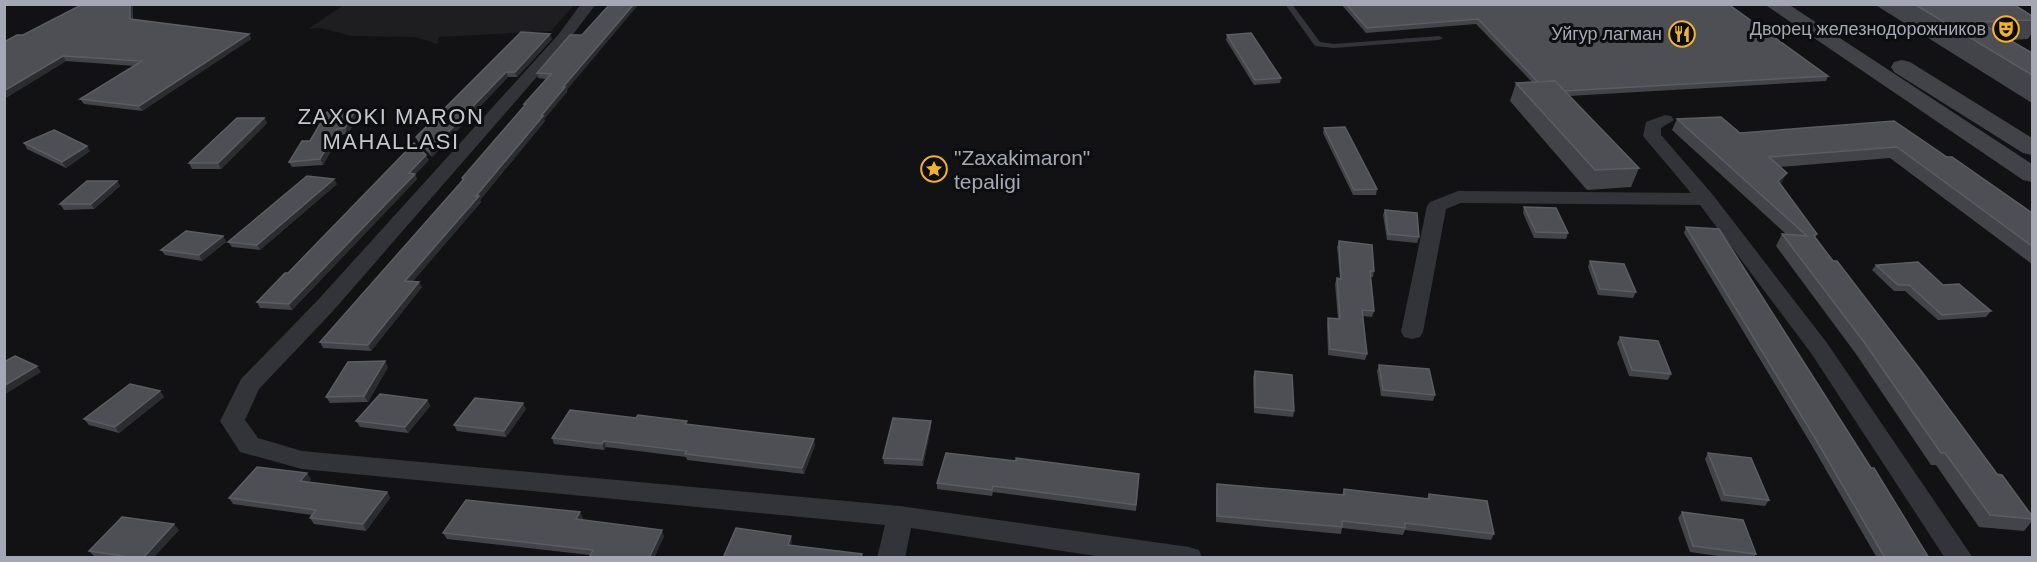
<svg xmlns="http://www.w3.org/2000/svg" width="2037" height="562" viewBox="0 0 2037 562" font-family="Helvetica,sans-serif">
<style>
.built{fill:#1e1e21}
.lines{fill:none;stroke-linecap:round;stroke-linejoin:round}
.service{fill:#333439;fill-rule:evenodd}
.minor{fill:#333439;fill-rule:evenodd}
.secondary{fill:#414349;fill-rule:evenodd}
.wall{fill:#434449}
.shaded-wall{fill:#2b2c2f}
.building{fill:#4e4f55;stroke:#5b5d64;stroke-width:1.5}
.labels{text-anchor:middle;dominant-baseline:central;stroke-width:6;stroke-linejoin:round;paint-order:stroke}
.far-poi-label{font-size:18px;fill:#a4a8b4;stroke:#0d0d0f;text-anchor:end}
.poi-label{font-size:21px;fill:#a4a8b4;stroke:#0d0d0f;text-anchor:start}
.neighbourhood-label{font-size:22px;letter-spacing:1.5px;fill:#c4c7d0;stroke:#0d0d0f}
</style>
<rect width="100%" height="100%" fill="#121214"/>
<path class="built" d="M345,4H574V5L551,31L439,37L437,44L415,37L352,36L320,28L308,29Z"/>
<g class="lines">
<path class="service" d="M1285,4H1292L1320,42L1334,44L1439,36L1443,38L1439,40L1334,48L1315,46Z"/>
<g class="minor">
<path d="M581,4H596L568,41L333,311L259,389L245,420L258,438L302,451L900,506L1189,547L1199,550L1202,558H1109L911,528L905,558H877L885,525L302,469L240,452L220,421L241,379L317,301L558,35Z"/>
<path d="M1665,115L1671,116L1674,120L1661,128V135L1713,195L1827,343L1973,558H1945L1811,353L1700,205L1461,203L1446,209L1423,332L1420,337L1412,339L1404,337L1401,332L1427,206L1430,202L1458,191L1691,193L1643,136L1646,122Z"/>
</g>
<g class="secondary">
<path d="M1764,4H1788L2032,164V182L2023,180Z"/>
<path d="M1902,60L1910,62L2032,138V155L2023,153L1894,72L1891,67L1894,62Z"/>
</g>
</g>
<g class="wall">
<path d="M83,4H133V19L249,34L251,39L142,111L84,104L80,99L135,66L66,61L4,99V42L23,35Z"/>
<path d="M1341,4H1728L1828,76L1826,81L1569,96L1639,168L1631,187L1587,190L1510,101L1516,83L1532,82L1476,24L1366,33Z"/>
<path d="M1874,4H2013L2032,16V33L2028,39L2010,40L2032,53V103Z"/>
<path d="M570,35L567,92L544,119L545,121L480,200L481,202L413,281L422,287L371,351L323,348L320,342L462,180V178L525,106L524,104L546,79L538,78L537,73Z"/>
<path d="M1227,35L1281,78L1280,83L1254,85L1226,40Z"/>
<path d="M552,39L517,77H508L432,157L418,142L416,137Z"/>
<path d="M356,109L358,115L348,134L340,135L323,165L292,167L289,162L310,141Z"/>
<path d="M264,118L267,123L221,169H192L189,163Z"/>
<path d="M1677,119L1740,133L1894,121L1947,157L2032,213V264L1890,158L1780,167L1781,184L1817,234L1815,237L1997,474L2032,516V521L2024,531L1979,527L1936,465H1931L1856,354L1776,246L1782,234L1787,235L1672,130Z"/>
<path d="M1324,128L1377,189L1376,195H1353L1323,133Z"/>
<path d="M24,143L90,151L66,168L27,149Z"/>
<path d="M429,160L415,174L417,179L292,310L260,308L257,302L288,273Z"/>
<path d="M117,181L120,186L94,209L64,210L60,204Z"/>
<path d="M337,184L260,250L232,247L228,242Z"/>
<path d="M1524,207L1568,233L1566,239L1534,238L1523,213Z"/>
<path d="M1385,210L1419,237L1417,243L1387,240L1383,215Z"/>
<path d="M1686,227L1929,558H1877L1811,444L1684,233Z"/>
<path d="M223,236L226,242L202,261L165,255L161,250Z"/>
<path d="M1339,241L1374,271L1373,277H1370L1374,311L1372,317L1363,316L1367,354L1365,360L1328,355L1327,324L1328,318L1338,319L1335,284L1337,278H1340L1337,247Z"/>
<path d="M1590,261L1636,292L1633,298L1598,295L1588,267Z"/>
<path d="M1876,265L1943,285L1991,311L1986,317L1938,320L1905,291H1894L1872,270Z"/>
<path d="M1620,337L1671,374L1668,380L1629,376L1617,343Z"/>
<path d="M1379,365L1435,395L1433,401L1381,396L1377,371Z"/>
<path d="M388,367L368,402L330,403L326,397Z"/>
<path d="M1255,371L1294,411L1293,417L1254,413L1253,377Z"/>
<path d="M160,391L164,397L119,433L89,425L84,419Z"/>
<path d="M427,400L430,406L408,433L360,427L356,421Z"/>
<path d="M526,409L506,437L457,431L454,425Z"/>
<path d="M931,421V427L923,466L884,464L883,458Z"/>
<path d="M688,424L815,445L804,474L687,460L686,457L606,447L604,450L554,444L552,438Z"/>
<path d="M1708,453L1769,500L1765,506L1721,501L1705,459Z"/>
<path d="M1016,461L1139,474L1136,511L993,492L992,496L937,489V483Z"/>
<path d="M311,479L308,482L387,492L390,498L366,531L314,524L310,518L312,515L233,504L229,498Z"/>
<path d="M1217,484L1342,495L1344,489L1427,499L1429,494L1494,534L1491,540L1405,530L1403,535L1342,528L1341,534L1216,522V490Z"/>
<path d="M1682,512L1756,554L1754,558H1732L1690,552L1678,518Z"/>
<path d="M583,518L581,520L664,536L654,558H589L590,555L447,539L443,533Z"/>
<path d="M179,530L153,558H98L95,557L89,551Z"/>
</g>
<g class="shaded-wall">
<path d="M130,4H133L132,24L130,19Z"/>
<path d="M634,4H639L566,91L567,92L544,119L545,121L480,200L481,202L408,287L405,281L476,196L563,87Z"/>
<path d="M249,34L251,39L142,111L139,106Z"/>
<path d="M550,34L552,39L517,77L515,72Z"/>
<path d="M63,56L66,61L4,99V91Z"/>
<path d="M506,72L508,77L432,157L430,151Z"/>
<path d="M356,109L358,115L348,134L345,128Z"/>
<path d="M264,118L267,123L221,169L218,163Z"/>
<path d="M337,129L340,135L323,165L320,159Z"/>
<path d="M87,146L90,151L66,168L62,162Z"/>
<path d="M426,155L429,160L415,174L417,179L292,310L289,304Z"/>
<path d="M1787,173L1781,184L1772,192L1778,181Z"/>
<path d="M334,179L337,184L260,250L257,245Z"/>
<path d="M117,181L120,186L94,209L91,204Z"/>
<path d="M223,236L226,242L202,261L199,255Z"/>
<path d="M419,282L422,287L371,351L368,345Z"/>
<path d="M385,361L388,367L368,402L364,396Z"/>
<path d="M37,366L41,372L4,395V386Z"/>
<path d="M160,391L164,397L119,433L115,427Z"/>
<path d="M427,400L430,406L408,433L405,427Z"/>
<path d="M523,403L526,409L506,437L504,431Z"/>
<path d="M931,421V427L923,466L922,460Z"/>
<path d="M814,439L815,445L804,474L802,468Z"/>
<path d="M604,441L606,447L604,450L602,444Z"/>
<path d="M307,473L311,479L304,487L300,481Z"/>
<path d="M387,492L390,498L366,531L363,524Z"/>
<path d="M580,512L583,518L578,526L576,519Z"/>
<path d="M174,524L179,530L153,558H143Z"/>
<path d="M662,530L664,536L654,558H649Z"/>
<path d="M791,536L792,542L789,551L788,545Z"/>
</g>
<g class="building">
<path d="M83,4H130V19L249,34L139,106L80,99L142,61L63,56L4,91V42L17,35H23Z"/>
<path d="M610,4H634L563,87H565L541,116H543L476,196H479L405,281L419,282L368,345L320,342L464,179L462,178L526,104H524L551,74L537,73L570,35H582Z"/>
<path d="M1346,4H1728L1828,76L1564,91L1555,81L1538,82L1478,19L1367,28Z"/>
<path d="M1914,4H2013L2032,16V20L1979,22L2032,53V75Z"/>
<path d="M521,32L550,34L515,72H506L430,151L416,137Z"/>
<path d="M1251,33L1281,78L1255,80L1227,35Z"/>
<path d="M1555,81L1639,168L1595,170L1516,83Z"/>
<path d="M356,109L345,128L337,129L320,159L289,162L302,141H310L327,112Z"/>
<path d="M1721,117L1740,133L1894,121L1947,157H1952L2032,213V246L1897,147L1769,157L1787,173L1778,181L1817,234L1814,236L1833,261H1837L1922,372L1997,474L2002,475L2032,516V519L1990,515L1945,453H1941L1864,342L1782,234L1807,236L1677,119Z"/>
<path d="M237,118H264L218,163H189Z"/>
<path d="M1345,127L1377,189L1354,190L1324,128Z"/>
<path d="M54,130L87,146L62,162L24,143Z"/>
<path d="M414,143L426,155L409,173L415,174L289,304L257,302L285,273H288Z"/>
<path d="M307,176L334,179L257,245L228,242Z"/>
<path d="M87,181H117L91,204H60Z"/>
<path d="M1524,207L1556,208L1568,233L1536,232Z"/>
<path d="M1385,210L1417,213L1419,237L1388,234Z"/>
<path d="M1686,227L1719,229L1871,468H1874L1929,558H1885L1815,438Z"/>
<path d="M186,231L223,236L199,255L161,250Z"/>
<path d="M1339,241L1372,245L1374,271H1370L1374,311L1362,310L1367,354L1330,349L1328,318L1340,319L1337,278L1341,279Z"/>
<path d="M1590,261L1624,264L1636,292L1600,289Z"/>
<path d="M1918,262L1943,285L1959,284L1991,311L1942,315L1909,285H1898L1876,265Z"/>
<path d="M1620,337L1658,341L1671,374L1632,370Z"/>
<path d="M15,356L37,366L4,386V362Z"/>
<path d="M385,361L364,396L326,397L348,362Z"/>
<path d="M1379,365L1429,369L1435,395L1383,390Z"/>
<path d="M1255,371L1292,375L1294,411L1255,407Z"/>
<path d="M130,384L160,391L115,427L84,419Z"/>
<path d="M380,394L427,400L405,427L356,421Z"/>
<path d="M475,398L523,403L504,431L454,425Z"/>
<path d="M570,410L636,418L638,415L687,421L685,424L814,439L802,468L685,454L687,451L604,441L602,444L552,438Z"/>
<path d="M893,418L931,421L922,460L883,458Z"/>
<path d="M946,453L1016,461V458L1139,474L1136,505L993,486L992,490L937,483Z"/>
<path d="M1708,453L1751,458L1769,500L1725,495Z"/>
<path d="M257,467L307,473L300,481L387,492L363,524L310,518L316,510L229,498Z"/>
<path d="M1217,484L1344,495V489L1429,499V494L1487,501L1494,534L1405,523V528L1342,521V527L1217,516Z"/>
<path d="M466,500L580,512L576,519L662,530L649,558H589L593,550L443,533Z"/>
<path d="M1682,512L1743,520L1756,554L1693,546Z"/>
<path d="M122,517L174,524L143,558H136L89,551Z"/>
<path d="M736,528L791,536L788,545L862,554L861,558H723Z"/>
</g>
<defs>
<g id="theatre-ring" transform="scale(1.35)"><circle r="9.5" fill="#0d0d0f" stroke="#f1b22d" stroke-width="1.5"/><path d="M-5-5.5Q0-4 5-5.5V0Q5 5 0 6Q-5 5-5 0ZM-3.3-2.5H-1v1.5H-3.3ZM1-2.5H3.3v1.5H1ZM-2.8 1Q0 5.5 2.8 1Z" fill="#f1b22d"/></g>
<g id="restaurant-ring" transform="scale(1.35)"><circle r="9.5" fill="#0d0d0f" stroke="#f1b22d" stroke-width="1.5"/><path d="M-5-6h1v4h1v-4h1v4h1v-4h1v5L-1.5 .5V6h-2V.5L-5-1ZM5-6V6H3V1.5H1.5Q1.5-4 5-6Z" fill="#f1b22d"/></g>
<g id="sight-ring" transform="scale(1.35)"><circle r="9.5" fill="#0d0d0f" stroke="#f1b22d" stroke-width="1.5"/><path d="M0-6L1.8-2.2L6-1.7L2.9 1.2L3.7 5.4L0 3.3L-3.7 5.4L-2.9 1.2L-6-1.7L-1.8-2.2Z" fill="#f1b22d"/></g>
</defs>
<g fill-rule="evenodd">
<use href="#theatre-ring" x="2006" y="29"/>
<use href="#restaurant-ring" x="1682" y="34"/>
<use href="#sight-ring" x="934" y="169"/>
</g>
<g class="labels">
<g class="far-poi-label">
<text x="1986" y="29">Дворец железнодорожников</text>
<text x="1662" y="34">Уйгур лагман</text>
</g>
<g class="poi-label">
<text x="954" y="157">"Zaxakimaron"<tspan x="954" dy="24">tepaligi</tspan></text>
</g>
<g class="neighbourhood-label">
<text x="391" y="116">ZAXOKI MARON<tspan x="391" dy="25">MAHALLASI</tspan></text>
</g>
</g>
<rect width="2037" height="562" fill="none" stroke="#a4a8b4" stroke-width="12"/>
</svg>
